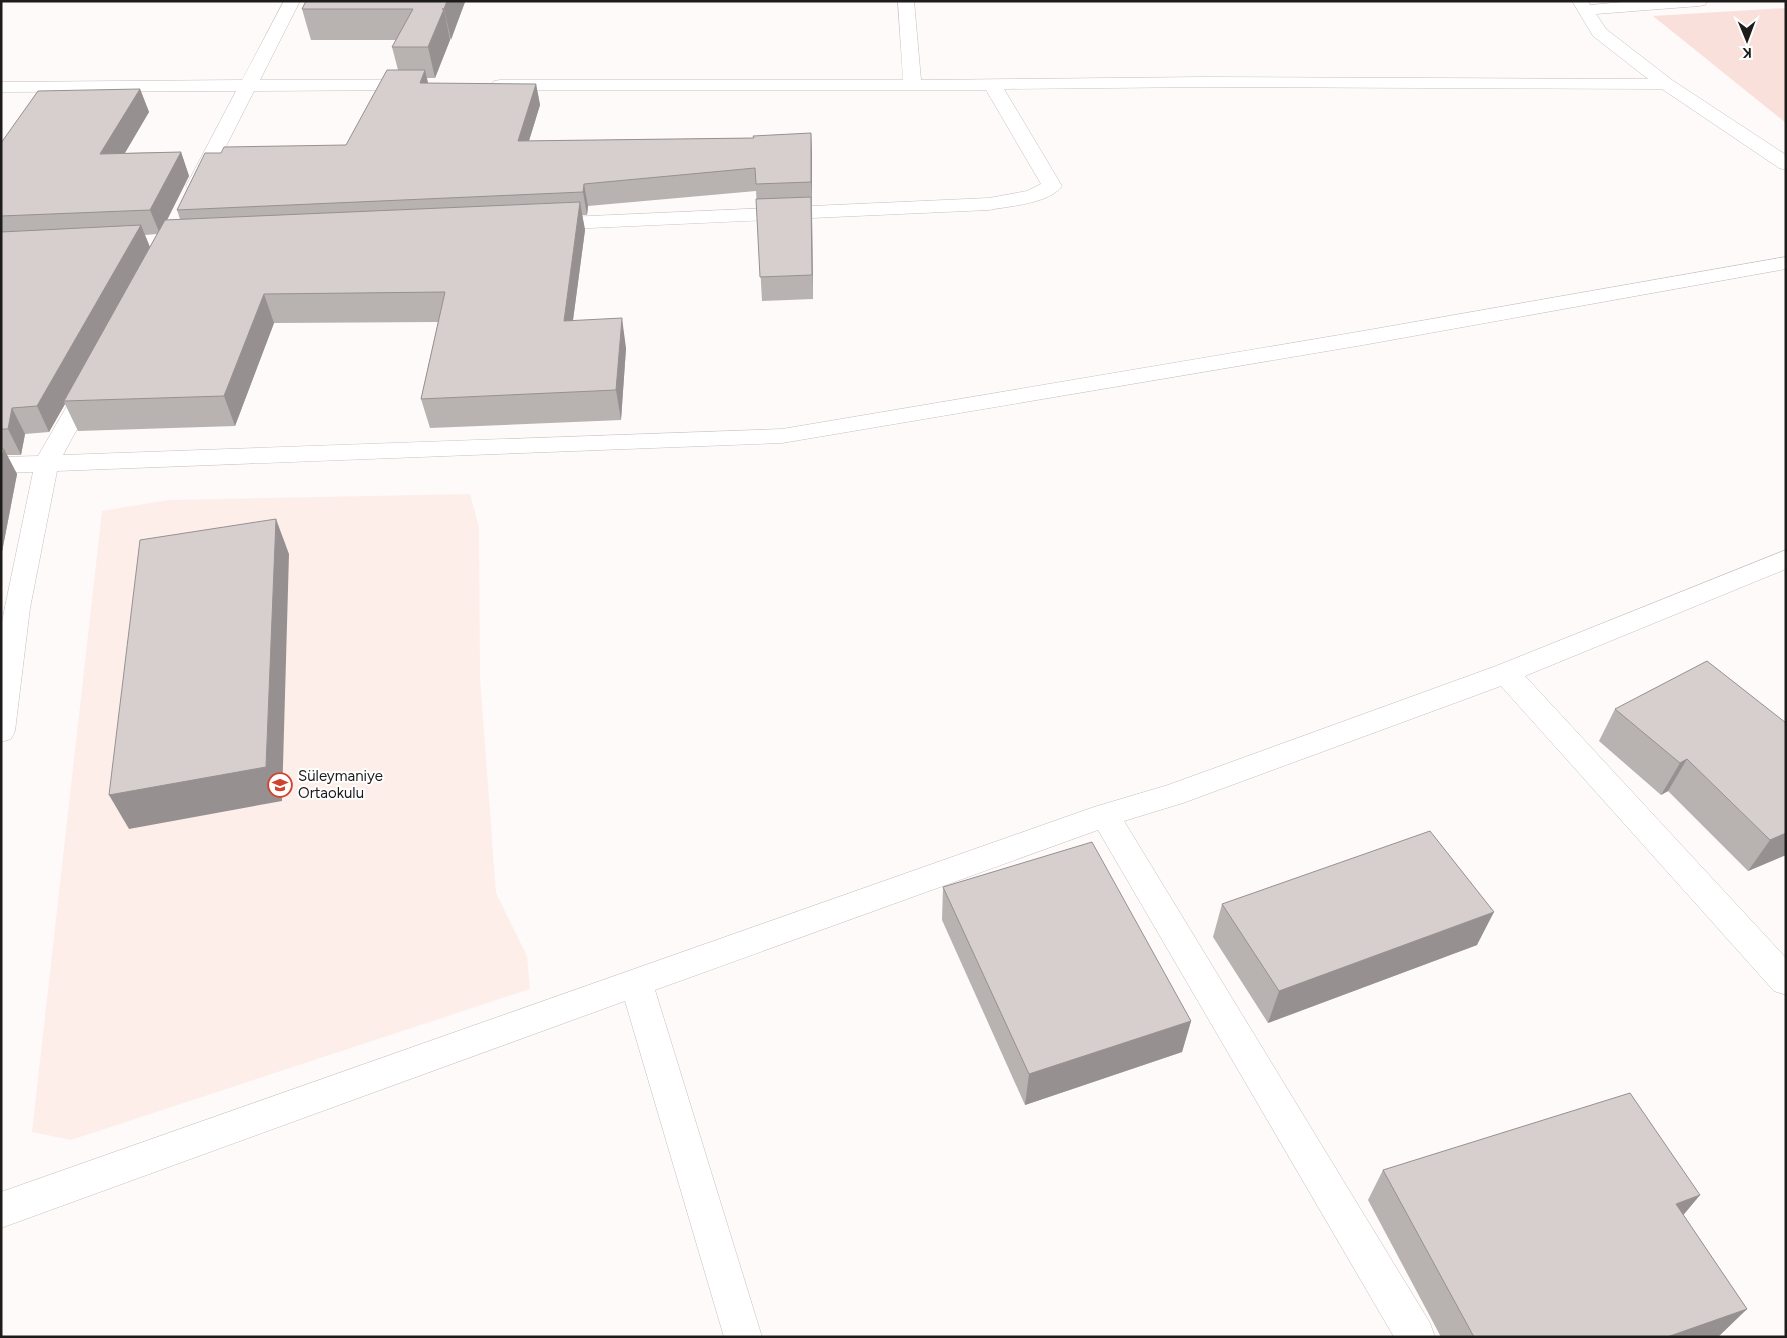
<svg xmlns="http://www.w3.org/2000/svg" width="1787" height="1338" viewBox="0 0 1787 1338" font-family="Figtree,sans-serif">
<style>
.built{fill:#fdeeea}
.green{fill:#fae0da}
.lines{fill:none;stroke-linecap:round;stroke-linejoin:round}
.minor-casing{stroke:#c6bfbe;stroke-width:1}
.minor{fill:#fff;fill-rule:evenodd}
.wall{fill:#b8b2b1;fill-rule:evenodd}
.shaded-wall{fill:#969190}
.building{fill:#d6cfce;stroke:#969190}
.labels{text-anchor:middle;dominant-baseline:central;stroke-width:4;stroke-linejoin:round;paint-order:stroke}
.poi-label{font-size:15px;fill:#1e1c1b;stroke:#fff;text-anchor:start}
</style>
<rect width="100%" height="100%" fill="#fefaf9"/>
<path class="built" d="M470,494L479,527L480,678L496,893L527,956L530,989L71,1140L32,1132L102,511L168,500Z"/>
<path class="green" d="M1786,8V123L1653,16Z"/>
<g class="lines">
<g class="minor-casing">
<g id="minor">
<path d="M284,1H300L260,80H417L423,81L426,85L423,89L417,90L254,91L206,186L203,190L196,192L189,190L186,186L236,91L1,92V82L242,80Z"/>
<path d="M898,1H914L921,80L1203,77L1648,79L1593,36L1572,1H1588L1590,5L1633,1H1707L1705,5L1699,6L1596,14L1606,29L1672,80L1786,155V170L1779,168L1662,89L1203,87L1004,89L1062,186C1049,204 1009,206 989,210L545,230L538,228L535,224L538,220L545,218L989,198L1027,191L1041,184L986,90H500L494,89L491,85L494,81L500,80H903Z"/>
<path d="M1786,257V269L1363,345L782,443L57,471L30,608L15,731L11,739L1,742V626L33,472L1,473V457L38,456L82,380L90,378L98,380L101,385L63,455L782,429L1363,331Z"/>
<path d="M1786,550V569L1525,676L1786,958V995L1774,991L1501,686L1183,803L1124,821L1430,1323L1435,1337H1394L1098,830L655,990L762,1337H724L625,1001L1,1228V1192L1094,807L1168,785L1496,666Z"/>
</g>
</g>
<use href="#minor" class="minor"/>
</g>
<g class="wall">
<path d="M465,2L435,78H427L428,84H536L540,105L529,141L754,138L811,133L812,155V204L813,299L762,301L756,191L588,206L587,215H582L585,230L573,320L626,348L621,420L430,428L421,399L438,322L274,323L235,426L78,431L65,404L49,432L25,434L21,455H7L17,474L1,557V143L140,89L149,112L125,153L181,152L189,176L167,220L180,219L177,210L221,153L346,145L398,70L392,47L396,40H311L302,9ZM157,234L150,247L145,235Z"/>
<path d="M1615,709L1786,723V855L1748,871L1668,791L1661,795L1599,741Z"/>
<path d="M943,887L1191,1021L1182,1052L1025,1105L942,920Z"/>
<path d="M1222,904L1477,945L1268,1023L1213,937Z"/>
<path d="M1383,1170L1700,1195L1683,1215L1747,1309L1719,1336L1716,1337H1441L1368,1200Z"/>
</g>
<g class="shaded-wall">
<path d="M447,1H465V2L451,40L444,9Z"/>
<path d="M444,9L450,40L435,78L428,47Z"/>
<path d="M425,70L430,92L420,83Z"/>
<path d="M536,84L540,105L522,163L518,141Z"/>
<path d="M140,89L149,112L110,178L100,154Z"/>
<path d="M811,133L812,155V204L811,182Z"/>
<path d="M181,152L189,176L160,234L150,210Z"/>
<path d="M584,184L588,206L587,215L583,192Z"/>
<path d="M811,197L812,220L813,299L812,275Z"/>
<path d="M580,202L585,230L569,350L564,321Z"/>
<path d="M141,225L151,250L64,401L65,404L49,432L37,406Z"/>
<path d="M264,294L274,323L235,426L224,396Z"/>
<path d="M622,318L626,348L621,420L616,390Z"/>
<path d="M12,408L25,434L21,455L8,429Z"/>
<path d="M4,449L17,474L1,557V460Z"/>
<path d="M276,519L289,554L282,801L129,829L109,795Z"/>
<path d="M1687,759L1668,791L1661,795L1680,763Z"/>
<path d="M1786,833V855L1748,871L1770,840Z"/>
<path d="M1494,912L1477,945L1268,1023L1279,991Z"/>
<path d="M1191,1021L1182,1052L1025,1105L1029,1074Z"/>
<path d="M1700,1195L1675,1225L1676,1204Z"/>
<path d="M1747,1309L1719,1336L1716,1337H1667Z"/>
</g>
<g class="building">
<path d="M306,1H447L444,9H442H444L428,47H392L413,9H302Z"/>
<path d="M387,70H425L420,83L536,84L518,141L754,138L753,136L811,133V182L756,184L755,168L584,184L583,192L177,210L205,153H221L224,147L346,145Z"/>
<path d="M140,89L100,154L181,152L150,210L1,216V143L38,91Z"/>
<path d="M811,197L812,275L760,277L756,199Z"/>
<path d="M580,202L564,321L622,318L616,390L421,399L445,292L264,294L224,396L64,401L165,220Z"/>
<path d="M141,225L37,406L12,408L8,429H1V232Z"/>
<path d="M1,449H4L1,460Z"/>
<path d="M276,519L266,767L109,795L140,540Z"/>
<path d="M1707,661L1786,723V833L1770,840L1687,759L1680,763L1615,709Z"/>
<path d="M1430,831L1494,912L1279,991L1222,904Z"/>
<path d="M1092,842L1191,1021L1029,1074L943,887Z"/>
<path d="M1630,1093L1700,1195L1676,1204L1747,1309L1667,1337H1474L1383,1170Z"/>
</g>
<defs>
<g id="school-ring" transform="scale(1.25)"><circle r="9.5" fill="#fff" stroke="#d0442d" stroke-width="1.5"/><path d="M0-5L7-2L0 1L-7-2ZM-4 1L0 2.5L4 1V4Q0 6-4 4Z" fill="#d0442d"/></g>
</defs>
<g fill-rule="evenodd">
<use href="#school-ring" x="280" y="785"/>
</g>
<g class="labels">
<g class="poi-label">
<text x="298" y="776">Süleymaniye<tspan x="298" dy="17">Ortaokulu</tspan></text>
</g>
</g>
<rect width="1787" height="1338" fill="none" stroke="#1e1c1b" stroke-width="5"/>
<g transform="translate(1747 40) rotate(179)" stroke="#ffffff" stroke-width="4" paint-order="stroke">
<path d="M0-4L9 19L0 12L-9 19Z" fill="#1e1c1b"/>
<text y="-8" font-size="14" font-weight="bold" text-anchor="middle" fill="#1e1c1b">K</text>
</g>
</svg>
